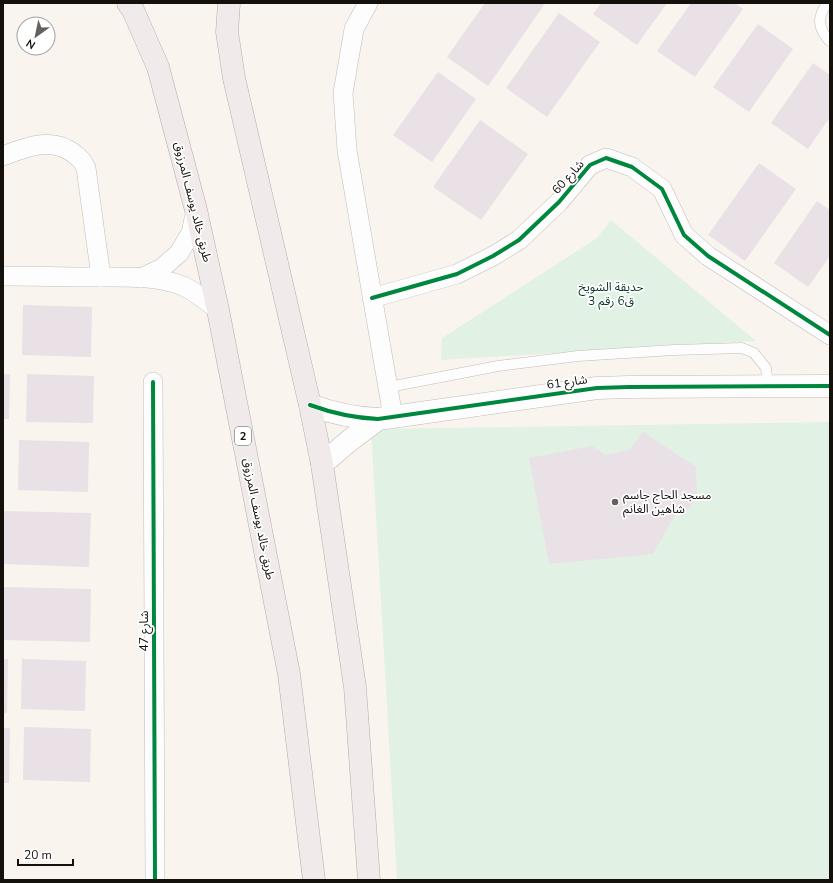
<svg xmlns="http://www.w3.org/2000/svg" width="833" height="883" viewBox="0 0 833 883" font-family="'Nunito Sans','Noto Sans Arabic',sans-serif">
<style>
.green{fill:#e1f2e5}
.building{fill:#e9e1e6}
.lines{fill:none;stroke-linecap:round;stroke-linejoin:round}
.lane-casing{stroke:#c2bcb8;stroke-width:11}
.street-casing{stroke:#c2bcb8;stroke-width:20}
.secondary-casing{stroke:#c2bcb8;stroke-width:23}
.primary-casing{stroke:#b7aaa9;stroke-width:23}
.lane{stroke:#fefdfd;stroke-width:10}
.street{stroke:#fefdfd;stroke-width:19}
.secondary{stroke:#fefdfd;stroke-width:22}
.primary{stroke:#f1eaea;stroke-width:22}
.cycleway-casing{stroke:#fff;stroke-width:6}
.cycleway{stroke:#00873e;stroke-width:4}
.poi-dot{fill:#64605b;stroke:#fff;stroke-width:1.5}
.labels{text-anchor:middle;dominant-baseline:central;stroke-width:3.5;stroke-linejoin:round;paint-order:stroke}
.shield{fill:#fff;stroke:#5a5855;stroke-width:1}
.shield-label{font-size:11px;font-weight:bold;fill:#14100c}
.street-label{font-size:12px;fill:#14100c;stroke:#fff}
.park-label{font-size:12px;fill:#083524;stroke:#fff}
.poi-label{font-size:12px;fill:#14100c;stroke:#fff;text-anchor:start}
</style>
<rect width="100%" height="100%" fill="#faf4ef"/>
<g class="green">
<path d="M611,220L756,341L441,360L442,338L597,238Z"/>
<path d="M830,422V880H397L371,429Z"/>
</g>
<g class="building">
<path d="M485,3H542L544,5L488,86L447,57Z"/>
<path d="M601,3H667L637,45L593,14Z"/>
<path d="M691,3H734L743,9L695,77L657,51Z"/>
<path d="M559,13L600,42L547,117L506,88Z"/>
<path d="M758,24L793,49L749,112L713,87Z"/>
<path d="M813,63L830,75V117L808,149L771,123Z"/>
<path d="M438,72L476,99L432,162L393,135Z"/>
<path d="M480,120L528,154L481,220L433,187Z"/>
<path d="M759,163L796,189L745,261L708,235Z"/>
<path d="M817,201L830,210V256L808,287L774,263Z"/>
<path d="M23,305L92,307L91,357L22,355Z"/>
<path d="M3,374H10L9,419H3Z"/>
<path d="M27,374L94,376L93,423L26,422Z"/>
<path d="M643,432L696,467L697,496L689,508L678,510L653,554L549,564L529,458L592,446L605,455L629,450Z"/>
<path d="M19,440L89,442L88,492L18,490Z"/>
<path d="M3,511L91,513L89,567L3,564Z"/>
<path d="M3,587L91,589L90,642L3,640Z"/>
<path d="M3,659H8L7,713H3Z"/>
<path d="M22,659L86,661L85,711L21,709Z"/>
<path d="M24,727L91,729L90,782L23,780Z"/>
<path d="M3,728H10L9,783H3Z"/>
</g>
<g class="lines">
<g class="lane-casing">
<g id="lane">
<path d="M827,3C820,14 817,22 824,34C826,37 827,39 830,41"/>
<path d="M389,387L498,366L578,356L674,350L742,348L754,353L766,368L768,386"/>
</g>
</g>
<g class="street-casing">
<g id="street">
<path d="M368,3L354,29L343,93L347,150L393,417"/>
<path d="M3,156C29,146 56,135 79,158C82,160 84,165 86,168L101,277"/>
<path d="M3,276C33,276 62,277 92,277C122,277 155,275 183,286C196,292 207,301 218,310"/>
<path d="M141,278L162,268L179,253L191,233L196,210"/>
<path d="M372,298L457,274L493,256L519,240L559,202L590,165L606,158L632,167L662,189L684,235L708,256L830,335"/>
<path d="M153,382L155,880"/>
</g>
</g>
<g class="secondary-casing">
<g id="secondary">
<path d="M310,405C332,413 354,418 378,419L597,388L629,387L830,386"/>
<path d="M322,464L349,441L378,419"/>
</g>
</g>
<g class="primary-casing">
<g id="primary">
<path d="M128,3L133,10L158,67L196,210L218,310L289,674L314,880"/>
<path d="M229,3L227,32L234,78L310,405L322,464L355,687L369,880"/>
</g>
</g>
<use href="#lane" class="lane"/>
<use href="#street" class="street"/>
<use href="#secondary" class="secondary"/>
<use href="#primary" class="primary"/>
<g class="cycleway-casing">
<g id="cycleway">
<path d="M372,298L457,274L493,256L519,240L559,202L590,165L606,158L632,167L662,189L684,235L708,256L830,335"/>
<path d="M153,382L155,880"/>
<path d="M310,405C332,413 354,418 378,419L597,388L629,387L830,386"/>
</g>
</g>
<use href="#cycleway" class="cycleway"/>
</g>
<circle class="poi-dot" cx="615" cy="502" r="4"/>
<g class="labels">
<rect class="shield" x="235" y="427" width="16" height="18" rx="3"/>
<g class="shield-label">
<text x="243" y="436">2</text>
</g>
<g class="street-label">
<text transform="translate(568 177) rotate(-48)">شارع 60</text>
<text transform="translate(193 202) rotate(76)">طريق خالد يوسف المرزوق</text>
<text transform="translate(567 382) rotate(-8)">شارع 61</text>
<text transform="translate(259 519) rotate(79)">طريق خالد يوسف المرزوق</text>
<text transform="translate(144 631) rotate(-90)">شارع 47</text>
</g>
<g class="park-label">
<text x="611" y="287">حديقة الشويخ<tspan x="611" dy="14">ق6 رقم 3</tspan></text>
</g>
<g class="poi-label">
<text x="623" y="495">مسجد الحاج جاسم<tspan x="623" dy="14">شاهين الغانم</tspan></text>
</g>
</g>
<rect width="833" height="883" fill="none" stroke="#14100c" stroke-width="8"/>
<g transform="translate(36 36) rotate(213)"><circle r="19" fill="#ffffff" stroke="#a19f9e"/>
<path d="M0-3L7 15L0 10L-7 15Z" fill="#64605b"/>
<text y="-6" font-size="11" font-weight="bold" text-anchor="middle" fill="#14100c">N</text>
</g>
<path d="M18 859v6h55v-6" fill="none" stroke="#14100c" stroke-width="2"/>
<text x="24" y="859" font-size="12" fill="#14100c" stroke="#ffffff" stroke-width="3" paint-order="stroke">20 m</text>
</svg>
